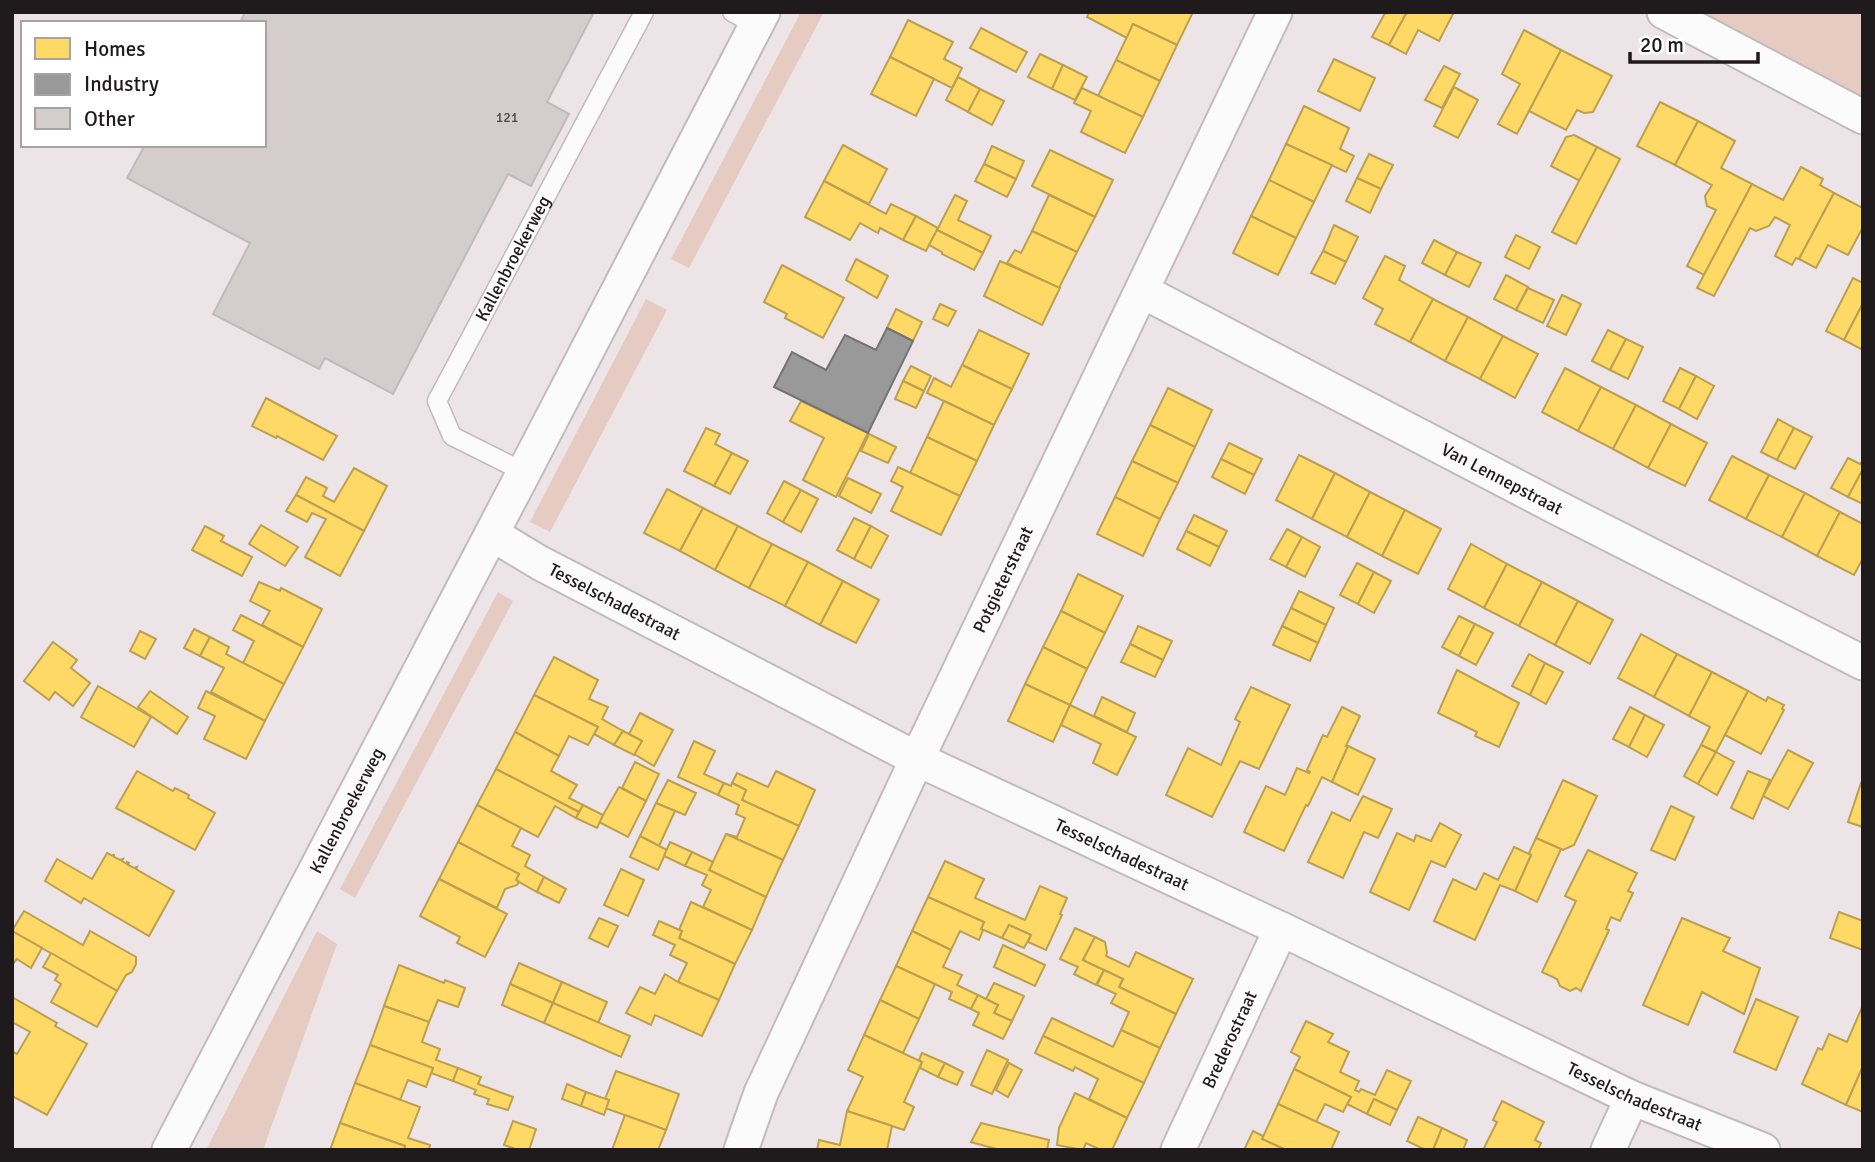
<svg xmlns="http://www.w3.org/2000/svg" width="1875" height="1162" viewBox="0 0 1875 1162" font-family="Signika,sans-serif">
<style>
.green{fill:#e5cbc1}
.homes{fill:#ffd966;stroke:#bca050;stroke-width:2}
.industry{fill:#999;stroke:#747374;stroke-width:2}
.building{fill:#d3cdce;stroke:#c1babc;stroke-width:2}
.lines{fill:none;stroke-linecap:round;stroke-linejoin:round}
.lane-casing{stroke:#c2bbbe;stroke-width:21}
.street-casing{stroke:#c2bbbe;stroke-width:37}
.lane{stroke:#fcfbfc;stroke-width:18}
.street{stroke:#fcfbfc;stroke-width:33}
.labels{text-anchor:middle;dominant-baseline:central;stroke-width:7;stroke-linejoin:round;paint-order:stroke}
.number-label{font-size:14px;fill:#4e484a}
.street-label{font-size:18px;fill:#1f1a1c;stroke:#fff}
</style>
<rect width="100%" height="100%" fill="#ede4e8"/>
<g class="green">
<path d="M801,12H824L689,268L671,259Z"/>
<path d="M1696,12H1863V98Z"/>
<path d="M646,299L667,310L550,532L530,522Z"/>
<path d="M498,592L513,601L355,898L340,889Z"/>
<path d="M317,931L337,944L263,1150H206Z"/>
</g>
<g class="homes">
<path d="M1089,12H1193L1177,45L1133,24L1127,38L1087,17Z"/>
<path d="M1383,12H1407L1389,45L1372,37L1385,13Z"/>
<path d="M1407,12H1454L1439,41L1418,30L1406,54L1389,45Z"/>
<path d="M908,20L953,42L944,59L962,68L952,88L890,57Z"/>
<path d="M1133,24L1177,45L1160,81L1116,60Z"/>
<path d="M981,28L1027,52L1016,72L970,48Z"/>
<path d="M1524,30L1561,50L1517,134L1498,124L1520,84L1502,74Z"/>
<path d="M1561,50L1612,76L1593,112L1584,113L1577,110L1566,130L1529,111Z"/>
<path d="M1040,54L1063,65L1052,89L1028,77Z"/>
<path d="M890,57L934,79L916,116L871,94Z"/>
<path d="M1334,59L1375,78L1360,111L1318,91Z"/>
<path d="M1116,60L1160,81L1143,117L1098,96Z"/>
<path d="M1063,65L1087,77L1075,100L1052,89Z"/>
<path d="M1444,66L1460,74L1442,108L1425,100Z"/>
<path d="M958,77L980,89L968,112L946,100Z"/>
<path d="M1454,87L1478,100L1458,138L1434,126Z"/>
<path d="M1082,88L1143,117L1125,153L1081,132L1091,111L1074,103Z"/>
<path d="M980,89L1004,101L992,125L968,112Z"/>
<path d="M1660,102L1698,121L1675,165L1637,146Z"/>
<path d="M1304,106L1349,128L1340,149L1354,156L1346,172L1286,144Z"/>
<path d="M1698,121L1735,141L1721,168L1752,184L1704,275L1687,266L1716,210L1707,206L1705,196L1712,185L1675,165Z"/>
<path d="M1574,135L1597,147L1580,181L1551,166L1566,137Z"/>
<path d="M1286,144L1332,165L1314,202L1269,180Z"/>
<path d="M843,145L887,169L869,204L824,181Z"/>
<path d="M992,146L1024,161L1016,179L984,164Z"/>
<path d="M1597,147L1620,159L1576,244L1552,232Z"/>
<path d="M1050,150L1113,180L1095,217L1032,186Z"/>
<path d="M1369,154L1393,165L1381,189L1357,178Z"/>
<path d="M984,164L1016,179L1007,197L975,181Z"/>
<path d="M1801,167L1823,179L1820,185L1834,193L1799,259L1796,258L1792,265L1775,256L1790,225L1775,217L1769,226L1756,231L1750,228L1714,296L1697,288L1752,184L1783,200Z"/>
<path d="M1357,178L1381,189L1370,213L1346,201Z"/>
<path d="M1269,180L1314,202L1296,238L1251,216Z"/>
<path d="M824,181L886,214L891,204L916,216L903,240L880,228L878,233L860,223L850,240L805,217Z"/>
<path d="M1834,193L1863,208V227L1848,255L1828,245L1816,268L1799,259Z"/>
<path d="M955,195L967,201L958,220L991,236L983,253L937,230Z"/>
<path d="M1049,195L1095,217L1077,252L1032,231Z"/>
<path d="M916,216L938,228L926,251L903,240Z"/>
<path d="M1251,216L1296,238L1278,275L1233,253Z"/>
<path d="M1334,225L1358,237L1346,262L1323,251Z"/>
<path d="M937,230L983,253L974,270L942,254V252L929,245Z"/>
<path d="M1032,231L1077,252L1059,288L1007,263L1015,250L1021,253Z"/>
<path d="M1516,235L1540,247L1529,269L1505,257Z"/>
<path d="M1434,240L1457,252L1445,275L1422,263Z"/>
<path d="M1323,251L1346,262L1335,284L1311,273Z"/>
<path d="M1457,252L1481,263L1469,287L1445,275Z"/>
<path d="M1385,256L1405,266L1399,280L1433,299L1410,342L1375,324L1383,309L1363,298Z"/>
<path d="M856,259L888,276L877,298L846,280Z"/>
<path d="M1000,261L1060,288L1042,325L984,296Z"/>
<path d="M782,265L844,298L823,338L785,318L787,314L764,302Z"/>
<path d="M1506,275L1528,287L1516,310L1494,299Z"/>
<path d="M1853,278L1863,283V303L1844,340L1826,331Z"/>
<path d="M1528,288L1554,300L1543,323L1516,310Z"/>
<path d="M1562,295L1581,304L1566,335L1547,326Z"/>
<path d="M1433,299L1468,317L1445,361L1410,342Z"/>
<path d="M1863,303V346L1861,349L1844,340Z"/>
<path d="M940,304L956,311L948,326L933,319Z"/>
<path d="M896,309L922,322L913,341L887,328Z"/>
<path d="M1468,317L1503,336L1480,379L1445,361Z"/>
<path d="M979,330L1029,354L1012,389L962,365Z"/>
<path d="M1608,330L1626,339L1610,370L1592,361Z"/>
<path d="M1503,336L1538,354L1515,398L1480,379Z"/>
<path d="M1626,339L1643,347L1628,379L1610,370Z"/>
<path d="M962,365L1012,389L994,425L927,393L934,378L951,387Z"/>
<path d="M911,366L931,376L924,391L903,381Z"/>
<path d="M1565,368L1601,387L1578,431L1542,412Z"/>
<path d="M1680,368L1696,376L1679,409L1663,401Z"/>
<path d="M1696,376L1714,386L1697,419L1679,409Z"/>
<path d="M903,381L924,391L916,408L895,399Z"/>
<path d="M1601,387L1636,405L1613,449L1578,431Z"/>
<path d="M1168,388L1212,410L1195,447L1150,425Z"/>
<path d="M266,398L337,436L323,460L277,436L276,438L252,426Z"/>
<path d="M801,401L868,433L836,497L803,480L824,438L790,421Z"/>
<path d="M944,401L994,425L977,461L927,437Z"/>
<path d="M1636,405L1671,424L1648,468L1613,449Z"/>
<path d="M1778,419L1794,428L1777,460L1761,452Z"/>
<path d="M1671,424L1707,443L1685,486L1648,468Z"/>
<path d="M1150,425L1195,447L1178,483L1132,461Z"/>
<path d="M706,428L720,434L715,444L732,453L714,486L684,471Z"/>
<path d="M1794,428L1812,437L1795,469L1777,460Z"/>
<path d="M869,434L896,447L888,463L861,451Z"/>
<path d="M927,437L977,461L960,496L910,473Z"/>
<path d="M1229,443L1262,459L1254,475L1221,459Z"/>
<path d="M732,453L748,461L730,494L714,486Z"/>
<path d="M1299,455L1335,473L1312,519L1276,500Z"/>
<path d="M1732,456L1769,475L1746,519L1709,500Z"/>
<path d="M1848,458L1860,464L1863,460V469L1848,497L1831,488Z"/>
<path d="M1221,459L1254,475L1245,494L1212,477Z"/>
<path d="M1132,461L1178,483L1160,519L1115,497Z"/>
<path d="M898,467L960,496L941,535L891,511L903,487L891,481Z"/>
<path d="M354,468L387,486L364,531L296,495L306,477L327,488L323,496L334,502Z"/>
<path d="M1863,469V504L1848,497Z"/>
<path d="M1335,473L1370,492L1347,537L1312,519Z"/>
<path d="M1769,475L1805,493L1782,537L1746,519Z"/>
<path d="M848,478L881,494L871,513L839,496Z"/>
<path d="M784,481L801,490L783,522L767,513Z"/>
<path d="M667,489L703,508L680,551L644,533Z"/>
<path d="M801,490L818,499L801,532L783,522Z"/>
<path d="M1370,492L1405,510L1382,556L1347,537Z"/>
<path d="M1805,493L1840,512L1817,556L1782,537Z"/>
<path d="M296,495L364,531L340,576L305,557L326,519L312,513L307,522L286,511Z"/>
<path d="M1115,497L1160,519L1143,556L1097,534Z"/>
<path d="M703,508L738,526L715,570L680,551Z"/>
<path d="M1405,510L1441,529L1418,574L1382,556Z"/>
<path d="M1840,512L1863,524V558L1854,575L1817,556Z"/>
<path d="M1194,515L1227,531L1219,547L1186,531Z"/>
<path d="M854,518L871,526L854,559L837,550Z"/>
<path d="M261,525L298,547L285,566L249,544Z"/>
<path d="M205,526L224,536L221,541L252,557L242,576L192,550Z"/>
<path d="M738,526L772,544L749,588L715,570Z"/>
<path d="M871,526L888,536L871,568L854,559Z"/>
<path d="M1287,529L1302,537L1286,567L1270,559Z"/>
<path d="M1186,531L1219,547L1210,566L1177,549Z"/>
<path d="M1302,537L1320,547L1305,577L1286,567Z"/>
<path d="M772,544L808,562L785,606L749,588Z"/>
<path d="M1471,544L1507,564L1484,608L1448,589Z"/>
<path d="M808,562L843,581L820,625L785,606Z"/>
<path d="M1357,563L1374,572L1358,604L1340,595Z"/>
<path d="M1507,564L1542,582L1519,626L1484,608Z"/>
<path d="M1374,572L1391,581L1374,613L1358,604Z"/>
<path d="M1078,574L1123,596L1105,633L1061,611Z"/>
<path d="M843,581L879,600L856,643L820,625Z"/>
<path d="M259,582L280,591L281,588L322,609L303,647L262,625L270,611L250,601Z"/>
<path d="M1542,582L1578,601L1555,645L1519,626Z"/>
<path d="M1299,591L1334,608L1326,625L1291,608Z"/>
<path d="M1578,601L1613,620L1590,664L1555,645Z"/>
<path d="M1291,608L1326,625L1318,643L1282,626Z"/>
<path d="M1061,611L1105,633L1087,669L1043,647Z"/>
<path d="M241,615L303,647L284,684L243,663L254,641L233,630Z"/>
<path d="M1459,616L1475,624L1459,656L1442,647Z"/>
<path d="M1475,624L1493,633L1476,665L1459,656Z"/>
<path d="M1138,626L1172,641L1163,660L1130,644Z"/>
<path d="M1282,626L1318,643L1310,661L1273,645Z"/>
<path d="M194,629L210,637L200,656L184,648Z"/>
<path d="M140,631L156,639L145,659L130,651Z"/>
<path d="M1641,634L1677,654L1654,697L1618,678Z"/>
<path d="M210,637L229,647L226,654L284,684L265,721L211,692L224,668L200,656Z"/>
<path d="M53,642L77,660L71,668L90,683L73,706L55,692L49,700L24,681Z"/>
<path d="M1130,644L1163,660L1155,677L1121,662Z"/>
<path d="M1043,647L1087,669L1070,705L1025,684Z"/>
<path d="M1529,654L1545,663L1530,695L1512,686Z"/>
<path d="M1677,654L1712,672L1689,716L1654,697Z"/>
<path d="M554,657L598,680L589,699L608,707L602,719L623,731L614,745L594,734L598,727L534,695Z"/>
<path d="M1545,663L1563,672L1546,704L1530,695Z"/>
<path d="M1457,670L1519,703L1499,747L1475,736L1477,732L1438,713Z"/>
<path d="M1712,672L1748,691L1716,752L1701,745L1710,727L1689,716Z"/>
<path d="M1025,684L1070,705L1053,742L1008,721Z"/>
<path d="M98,686L151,717L134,747L81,717Z"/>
<path d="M1251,687L1290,705L1259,769L1240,761L1212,817L1166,795L1188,748L1221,765L1240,722L1235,719Z"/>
<path d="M150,691L188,717L177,734L138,707Z"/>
<path d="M206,691L265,721L246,759L204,739L215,716L198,708Z"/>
<path d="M1748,691L1766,701L1768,697L1784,705L1782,709L1784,710L1761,754L1725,735Z"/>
<path d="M534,695L598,727L588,745L569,736L559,756L515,732Z"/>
<path d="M1102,697L1135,713L1127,732L1094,716Z"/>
<path d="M1070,705L1136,737L1117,775L1093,763L1101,744L1061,725Z"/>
<path d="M1342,707L1360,716L1346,746H1348L1332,782L1322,777L1308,806L1306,805L1284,851L1244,832L1266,786L1285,795L1297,768L1309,773L1310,772L1307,770L1323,735L1327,737Z"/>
<path d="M1630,707L1645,715L1629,747L1613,739Z"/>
<path d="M640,713L673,730L654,766L634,754L642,741L629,734Z"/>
<path d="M1645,715L1664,725L1647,757L1629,747Z"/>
<path d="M623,731L642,741L634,755L614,745Z"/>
<path d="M515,732L559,756L551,771L577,785L569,798L583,805L579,812L496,769Z"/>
<path d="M694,741L715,751L704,774L724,783L718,795L678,777Z"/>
<path d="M1701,745L1716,752L1698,784L1684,776Z"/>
<path d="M1348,746L1375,759L1358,795L1332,782Z"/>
<path d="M1788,750L1813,763L1788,809L1763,796Z"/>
<path d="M1716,752L1734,762L1717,795L1698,784Z"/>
<path d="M635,762L659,774L646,801L622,788Z"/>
<path d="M496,769L579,812L576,818L555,806L538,837L477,805Z"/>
<path d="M137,771L173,791L175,788L189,795L188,798L215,813L195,850L116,808Z"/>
<path d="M776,771L815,790L799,826L742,800L746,790L732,783L737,773L768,787Z"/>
<path d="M1748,771L1770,780L1753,819L1731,808Z"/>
<path d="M668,780L696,793L685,815L656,803Z"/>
<path d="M1563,780L1597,796L1574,845L1563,850L1536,838Z"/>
<path d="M724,783L731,786L732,783L746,790L742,800L799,826L783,860L726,834L737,837L745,818L736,814L739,805L718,795Z"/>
<path d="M1861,783L1863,784V827L1848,822Z"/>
<path d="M619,787L646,801L628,837L599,822Z"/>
<path d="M1363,796L1392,809L1378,838L1364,832L1343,878L1308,862L1332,812L1350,821Z"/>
<path d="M656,803L675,811L659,846L640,836Z"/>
<path d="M477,805L521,828L512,846L530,855L525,866L544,877L537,892L516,880L519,874L458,842Z"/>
<path d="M583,805L603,815L597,828L576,818Z"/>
<path d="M1671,806L1694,817L1675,860L1651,850Z"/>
<path d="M1440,823L1461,835L1445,867L1431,861L1409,910L1370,892L1397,833L1414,841L1416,835L1431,841Z"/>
<path d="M726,834L783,860L766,897L709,870Z"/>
<path d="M640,836L667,850L658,870L630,857Z"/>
<path d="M1536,838L1561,849L1537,902L1515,891L1531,855L1529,853Z"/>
<path d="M458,842L519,874L516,880L519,882L517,885L505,889L497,908L439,879Z"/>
<path d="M670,842L692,852L685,866L664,856Z"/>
<path d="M1514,847L1531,855L1515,891L1500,885L1475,940L1434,921L1453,879L1476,890L1484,873L1498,880Z"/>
<path d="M1588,850L1637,873L1628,891L1633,893L1620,921L1611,917L1606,929L1609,930L1581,991L1576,988L1570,991L1560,986L1557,979L1542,972L1576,901L1565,896Z"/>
<path d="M692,852L713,862L709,870L766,897L752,930L703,907L711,890L702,885L707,875L685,866Z"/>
<path d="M107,853L113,856L114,854V857L120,860L123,859L122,861L127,864V862L129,863L128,865L134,868L137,867L136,869L174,891L149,936L84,898L81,903L45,881L57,859L92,879Z"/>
<path d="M945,861L984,879L975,898L1025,920L1040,886L1067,898L1060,914L1062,915L1046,950L1028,942L1031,935L1009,925L1002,938L981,929L984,922L928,897Z"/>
<path d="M621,869L644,880L628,916L604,905Z"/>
<path d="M544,877L566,889L559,903L537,892Z"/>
<path d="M439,879L507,914L485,957L457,943L460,937L420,916Z"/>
<path d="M928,897L984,922L981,929L983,930L979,940L960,931L951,950L912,931Z"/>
<path d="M691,902L752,930L735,964L679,938L682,931L679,930Z"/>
<path d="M24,911L83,945L90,931L136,957V964L132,972L126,975L117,991L12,931Z"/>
<path d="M1839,912L1863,921V950L1830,938Z"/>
<path d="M599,918L618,926L608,947L589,938Z"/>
<path d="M1682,918L1730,938L1723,951L1760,968L1744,1014L1702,992L1688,1025L1643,1005Z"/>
<path d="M659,921L682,931L679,938L735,964L719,1000L678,982L687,963L670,955L675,945L653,935Z"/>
<path d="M1009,925L1031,935L1024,948L1002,938Z"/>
<path d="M1075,928L1095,937L1083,960L1104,970L1096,985L1074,974L1078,967L1060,959Z"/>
<path d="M12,931L42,948L31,968L17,959L12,965Z"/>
<path d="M912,931L951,950L943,967L962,975L957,985L978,995L971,1009L949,999L952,992L896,966Z"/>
<path d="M1095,937L1105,942L1107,953L1106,956L1129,967L1136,952L1193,979L1176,1014L1119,987L1123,979L1083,960Z"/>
<path d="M1003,945L1045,965L1035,986L994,967Z"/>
<path d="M51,953L117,991L97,1027L51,1002L61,984L55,980L58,975L43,967Z"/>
<path d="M519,963L562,982L553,1003L510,984Z"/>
<path d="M399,965L444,983L445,980L465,988L458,1007L438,1000L429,1022L384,1006Z"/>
<path d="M896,966L935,984L919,1019L880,1000Z"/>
<path d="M1104,970L1123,979L1119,987L1176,1014L1160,1048L1121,1030L1129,1012L1111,1003L1116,994L1097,985Z"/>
<path d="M665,974L678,982L719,1000L702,1036L655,1015L651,1025L626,1013L640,987L655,994Z"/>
<path d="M562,982L607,1002L598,1023L553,1003Z"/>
<path d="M994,983L1024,996L1012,1021L994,1013L998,1005L986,999Z"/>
<path d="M510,984L553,1003L544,1023L502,1005Z"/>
<path d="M978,995L998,1005L994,1013L1012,1021L1003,1039L973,1025L979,1013L971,1009Z"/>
<path d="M12,997L57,1023L55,1026L87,1044L47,1115L12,1096V1053L13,1052L17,1054L30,1032L12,1022Z"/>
<path d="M1756,999L1798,1017L1776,1070L1734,1052Z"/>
<path d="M880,1000L919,1019L903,1053L864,1035Z"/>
<path d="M553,1003L630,1036L621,1057L544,1023Z"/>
<path d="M1863,1005V1066L1846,1105L1802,1084L1818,1048L1822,1050L1829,1034L1847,1042Z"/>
<path d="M384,1006L429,1022L422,1042L440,1049L436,1060L458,1068L453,1081L431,1073L433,1068L370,1045Z"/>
<path d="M1052,1018L1113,1047L1121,1030L1160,1048L1144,1083L1043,1036Z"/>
<path d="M1306,1021L1333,1034L1328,1042L1349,1052L1340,1072L1359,1081L1355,1090L1359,1092L1361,1089L1375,1095L1387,1070L1411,1081L1397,1110L1374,1099L1367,1114L1347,1104L1351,1097L1294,1069L1300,1057L1291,1052Z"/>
<path d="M864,1035L922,1062L904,1102L914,1107L904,1130L847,1111L863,1077L848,1070Z"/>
<path d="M1043,1036L1144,1083L1127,1118L1089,1099L1098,1079L1075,1067L1073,1071L1035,1053Z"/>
<path d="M370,1045L433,1068L426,1087L408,1080L400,1100L355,1083Z"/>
<path d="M987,1050L1008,1060L992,1094L971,1085Z"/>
<path d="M922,1053L945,1063L938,1077L920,1068L922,1062L919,1060Z"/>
<path d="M945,1063L963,1072L957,1085L938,1077Z"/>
<path d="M1009,1063L1022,1070L1008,1097L996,1090Z"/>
<path d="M1863,1066V1112L1846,1105Z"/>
<path d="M458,1068L481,1077L478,1084L513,1097L508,1110L487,1104L489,1099L474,1094L476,1090L453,1081Z"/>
<path d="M1294,1069L1351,1097L1343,1112L1325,1104L1316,1122L1278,1104Z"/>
<path d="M616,1071L679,1094L666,1130L605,1108L609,1100L605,1099Z"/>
<path d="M355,1083L420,1107L408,1138L430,1145L429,1150H404L405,1146L340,1123Z"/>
<path d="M567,1084L586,1092L581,1106L562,1099Z"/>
<path d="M586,1092L609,1100L604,1115L581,1106Z"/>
<path d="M1075,1093L1127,1118L1112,1150H1101L1086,1143L1083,1150L1057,1145L1059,1128Z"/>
<path d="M1374,1099L1397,1110L1390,1125L1367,1114Z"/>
<path d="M1502,1101L1544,1122L1535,1140L1541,1143L1538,1150H1483L1497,1122L1493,1120Z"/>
<path d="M1278,1104L1339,1132L1331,1150H1286L1262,1139Z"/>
<path d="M847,1111L892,1126L887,1150H817L819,1140L840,1145Z"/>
<path d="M625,1115L666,1130L658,1150H612Z"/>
<path d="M1418,1117L1442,1128L1433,1150H1426L1407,1141Z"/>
<path d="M513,1121L536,1129L529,1150H518L504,1145Z"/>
<path d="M340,1123L405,1146L404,1150H330Z"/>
<path d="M981,1123L1049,1140L1047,1150H1000L971,1142Z"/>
<path d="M1442,1128L1467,1140L1463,1150H1433Z"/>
<path d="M1253,1131L1263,1136L1262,1139L1286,1150H1244Z"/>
</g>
<path class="industry" d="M887,328L913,341L868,433L774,387L792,352L826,370L845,335L876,350Z"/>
<path class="building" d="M245,12H594L547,102L569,114L531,186L508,174L393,394L325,358L319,369L213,314L250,243L127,178L145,145H264V23H240Z"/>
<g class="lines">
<g class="lane-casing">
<g id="lane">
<path d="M732,12L756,25"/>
<path id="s1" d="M524,472L452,436L437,401L644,12"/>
</g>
</g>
<g class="street-casing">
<g id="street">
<path d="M1664,12L1863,117"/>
<path id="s2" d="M1142,291L1554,506L1863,663"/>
<path id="s3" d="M492,534L540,563L917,759L1281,929L1632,1098L1763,1150"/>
<path id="s4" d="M169,1150L524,472L763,12"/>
<path id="s5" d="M741,1150L761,1093L917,759L1275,12"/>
<path id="s6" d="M1178,1150L1281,929"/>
<path d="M1608,1150L1632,1098"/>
</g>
</g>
<use href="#lane" class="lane"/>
<use href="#street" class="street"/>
</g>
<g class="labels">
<g class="number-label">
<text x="507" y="117">121</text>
</g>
<g class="street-label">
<text stroke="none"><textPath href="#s1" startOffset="280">Kallenbroekerweg</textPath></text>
<text stroke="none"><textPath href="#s2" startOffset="406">Van Lennepstraat</textPath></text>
<text stroke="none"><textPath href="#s5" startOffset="628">Potgieterstraat</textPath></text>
<text stroke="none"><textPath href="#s3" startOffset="140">Tesselschadestraat</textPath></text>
<text stroke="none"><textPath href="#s4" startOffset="383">Kallenbroekerweg</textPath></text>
<text stroke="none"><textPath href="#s3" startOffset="707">Tesselschadestraat</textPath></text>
<text stroke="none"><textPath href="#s6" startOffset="122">Brederostraat</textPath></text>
<text stroke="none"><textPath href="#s3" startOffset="1274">Tesselschadestraat</textPath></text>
</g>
</g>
<rect width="1875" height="1162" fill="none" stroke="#1f1a1c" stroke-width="28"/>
<rect x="21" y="21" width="245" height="126" fill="#ffffff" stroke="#a5a3a4" stroke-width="2"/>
<rect x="35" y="38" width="35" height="21" fill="#ffd966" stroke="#a5a3a4" stroke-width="2"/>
<text x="84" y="56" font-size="21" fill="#1f1a1c">Homes</text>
<rect x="35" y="74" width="35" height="21" fill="#999999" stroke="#a5a3a4" stroke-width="2"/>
<text x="84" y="91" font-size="21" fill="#1f1a1c">Industry</text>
<rect x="35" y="108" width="35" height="21" fill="#d3cdce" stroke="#a5a3a4" stroke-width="2"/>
<text x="84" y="126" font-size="21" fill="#1f1a1c">Other</text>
<path d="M1630 52v10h128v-10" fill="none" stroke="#1f1a1c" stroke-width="3.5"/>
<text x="1640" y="52" font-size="21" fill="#1f1a1c" stroke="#ffffff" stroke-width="5" paint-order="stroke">20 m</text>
</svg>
